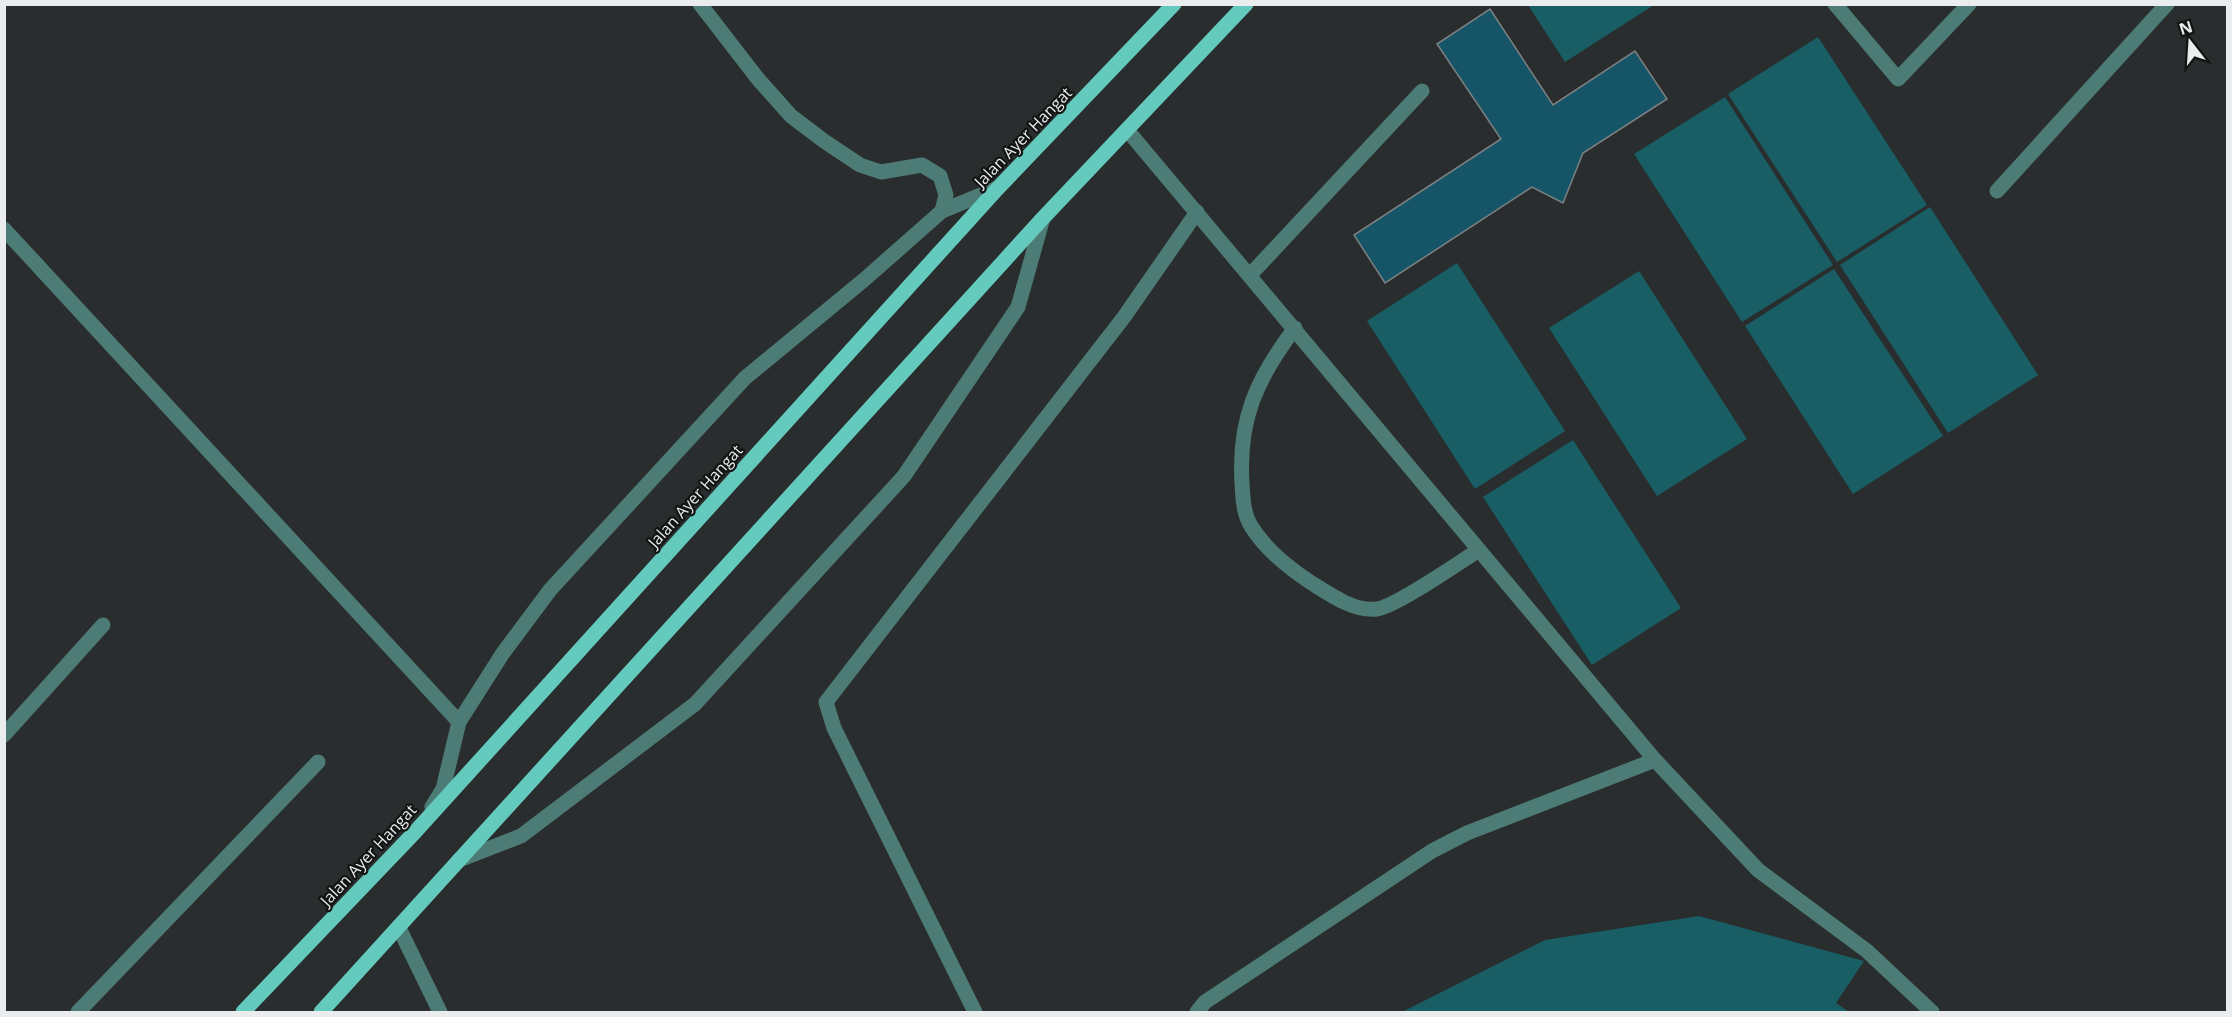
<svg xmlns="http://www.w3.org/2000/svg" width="2232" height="1017" viewBox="0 0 2232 1017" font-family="'Open Sans',sans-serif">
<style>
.green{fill:#185e64}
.building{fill:#165567;stroke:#7d8182;stroke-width:1.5}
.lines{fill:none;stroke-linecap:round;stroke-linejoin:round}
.minor{stroke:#4d7b75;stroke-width:15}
.major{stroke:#65cabe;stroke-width:15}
.labels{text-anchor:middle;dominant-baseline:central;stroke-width:4.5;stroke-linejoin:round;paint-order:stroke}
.street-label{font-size:16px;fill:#eaeced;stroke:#131515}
</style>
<rect width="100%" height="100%" fill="#292d2d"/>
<g class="green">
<path d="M1528,5H1654L1565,62Z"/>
<path d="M1818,37L1927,205L1837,262L1728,94Z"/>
<path d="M1725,97L1833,265L1742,322L1634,154Z"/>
<path d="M1930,207L2038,375L1948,433L1840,265Z"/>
<path d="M1457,263L1565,431L1475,489L1367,321Z"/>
<path d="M1834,269L1943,436L1853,494L1745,326Z"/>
<path d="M1639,271L1747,439L1657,496L1549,328Z"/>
<path d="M1573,440L1681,608L1592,665L1483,497Z"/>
<path d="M1699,916L1864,961L1836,1003L1849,1012H1402L1545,940Z"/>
</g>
<path class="building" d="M1490,9L1553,105L1635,51L1667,99L1583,153L1563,203L1532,187L1385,283L1354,235L1501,139L1437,44Z"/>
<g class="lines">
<g class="minor">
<path d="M700,4L758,79L791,116L824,141L860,165L881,172L922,165L940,176L946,195L942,211"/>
<path d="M1835,4L1898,79L1969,4"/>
<path d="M1128,131L1655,760L1758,870L1867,951L1932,1012"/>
<path d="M1997,191L2167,4"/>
<path d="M4,229L459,722"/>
<path d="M1251,274L1422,91"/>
<path d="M1295,328C1257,378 1238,419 1242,483C1243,498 1243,513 1251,526C1265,549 1289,568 1310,582C1329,594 1354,612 1377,609C1397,606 1458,563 1479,550"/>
<path d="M4,735L103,625"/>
<path d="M432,807L443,789L459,722L503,653L550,590L745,378L865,279L942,211L998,188"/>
<path d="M459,860L521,836L695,704L904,476L1018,307L1043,218"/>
<path d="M399,928L440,1012"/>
<path d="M78,1012L318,762"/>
<path d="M975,1012L834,728L826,702L1124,317L1197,212"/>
<path d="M1197,1012L1205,1002L1432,851L1467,833L1655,760"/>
</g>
<g class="major">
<path d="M243,1012L415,832L998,188L1174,4"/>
<path d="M321,1012L1043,218L1246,4"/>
</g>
</g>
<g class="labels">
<g class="street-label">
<text transform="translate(1023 137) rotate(-46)">Jalan Ayer Hangat</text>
<text transform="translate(695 496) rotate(-48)">Jalan Ayer Hangat</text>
<text transform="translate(368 855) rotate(-47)">Jalan Ayer Hangat</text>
</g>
</g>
<rect width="2232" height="1017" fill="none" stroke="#eaeced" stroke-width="12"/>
<g transform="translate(2190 42) rotate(343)" stroke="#131515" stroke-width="4.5" paint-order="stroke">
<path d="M0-4.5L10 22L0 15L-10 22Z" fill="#eaeced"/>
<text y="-9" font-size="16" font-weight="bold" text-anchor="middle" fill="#eaeced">N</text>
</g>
</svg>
